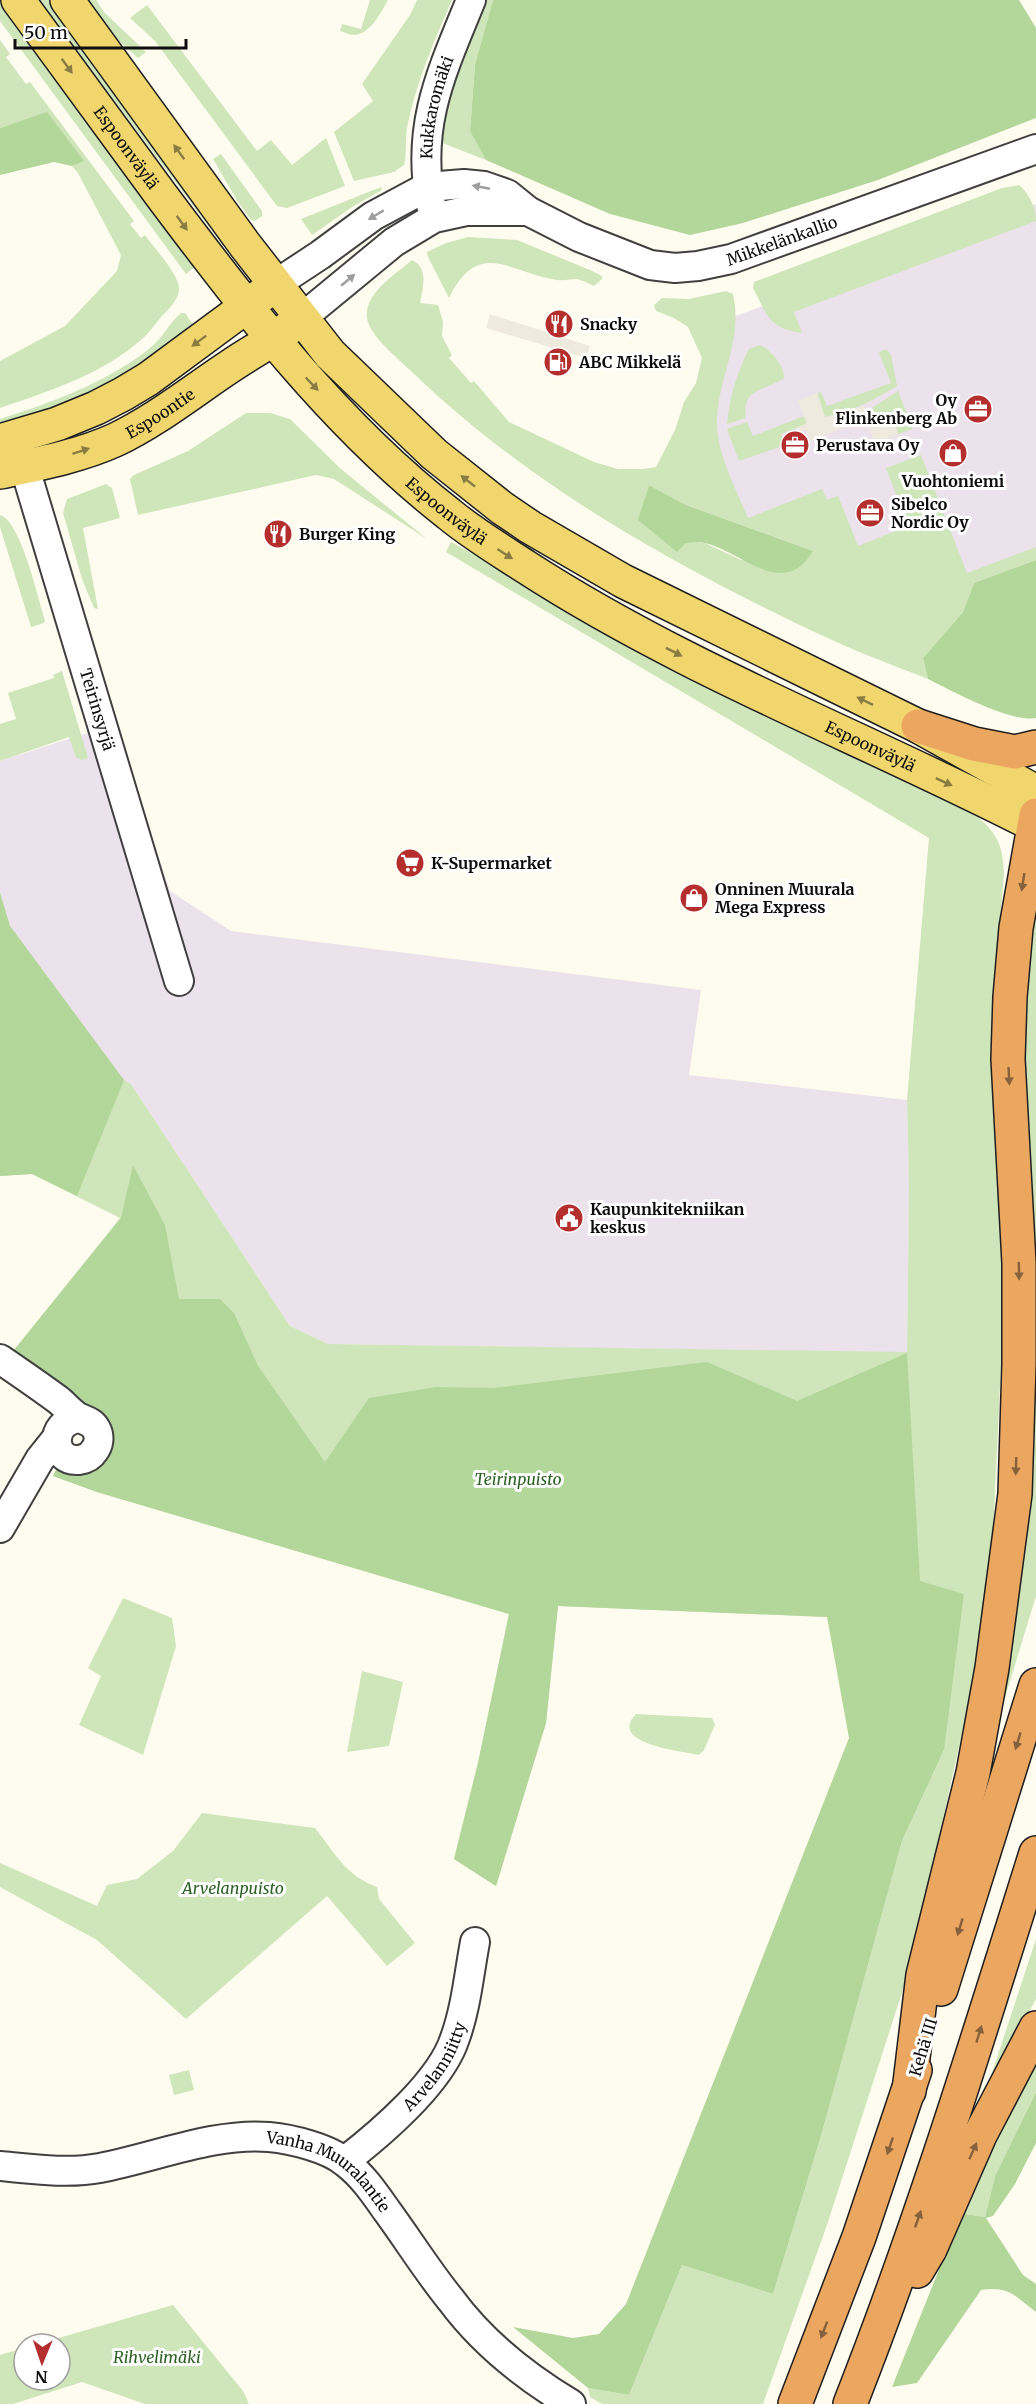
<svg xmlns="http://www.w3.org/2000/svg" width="1036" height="2404" viewBox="0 0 1036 2404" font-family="Merriweather,serif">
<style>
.industrial{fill:#ebe2ec}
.green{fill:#cfe6ba;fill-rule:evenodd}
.forest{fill:#b3d69b}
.plaza{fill:#eeeade}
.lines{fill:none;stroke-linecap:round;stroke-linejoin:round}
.minor-casing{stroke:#404040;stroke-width:32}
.major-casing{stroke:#1e1e1e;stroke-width:36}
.highway-casing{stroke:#1e1e1e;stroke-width:36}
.minor{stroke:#fff;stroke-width:28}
.major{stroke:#f0d66d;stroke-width:33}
.highway{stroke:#eba660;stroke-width:33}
.oneway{fill:#8a7c42}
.oneway2{fill:#9e9e9e}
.oneway3{fill:#87613b}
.labels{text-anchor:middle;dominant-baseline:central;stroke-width:6;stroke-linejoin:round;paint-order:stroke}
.street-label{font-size:16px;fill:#0d0d0d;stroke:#fff}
.poi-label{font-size:16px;font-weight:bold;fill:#0d0d0d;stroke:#fff;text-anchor:start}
.park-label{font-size:16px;font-style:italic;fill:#2c6122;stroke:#fff}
</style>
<rect width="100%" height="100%" fill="#fefcef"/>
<g class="industrial">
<path d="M1036,204V560L974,583L870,572L701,509L706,327Z"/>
<path d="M115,724L170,891L231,931L701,990L689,1075L907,1100L909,1188L907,1353L328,1344L290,1326L131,1084L124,1080L10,926L0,893V761Z"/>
</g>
<g class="green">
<path d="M35,0H50L229,239L222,244L68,39Z"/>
<path d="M81,0H96L104,12L146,52L138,58L105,28Z"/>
<path d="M370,0H388C381,12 371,34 354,35C350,35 344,32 340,31L342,24L361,29Z"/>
<path d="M417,0H452C434,41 416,83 407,128C405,140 407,153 404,165L394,172L354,181L334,132L373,101L362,84L410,15Z"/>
<path d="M484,0H493L475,64L470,130L486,160L437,141L442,112Z"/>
<path d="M0,1L196,266L186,274L0,21Z"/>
<path d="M147,5L257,151L271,140L292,165L326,138L345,186L287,208L277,206L155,41L130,18Z"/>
<path d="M0,40L10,54L6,57L26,84L30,82L134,221L130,224L141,238L145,235C154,248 179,274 179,289C179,299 169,309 162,316C155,324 149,333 141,340C101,375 49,391 0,408V361L65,326L117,271L121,255L78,173L72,166L83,161L47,113L0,128Z"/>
<path d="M221,154L262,211V216L255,221L251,220L238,202L213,159Z"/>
<path d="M1019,185C1029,193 1036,208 1036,221L794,312L802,333C768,328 768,316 753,288L754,282L1002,188Z"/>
<path d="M381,187L382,190L352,207L312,235L301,219Z"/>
<path d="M468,237L517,240L590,270L602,276V279L594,286C588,283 582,280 576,279C570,279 563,281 557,280C510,273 479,237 449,298L428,257L427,252L446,243Z"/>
<path d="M412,260C429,268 423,288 420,303L438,305L443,322L442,336L452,355L449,358L471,383L474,381L509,422L594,462L618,469H644L656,467L675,430L684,402L696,383L702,358L688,327L674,318L656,311L654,305L662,298L689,299L726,291L733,294C744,342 716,379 717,426C718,455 737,491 748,518L822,489L827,500L838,496L858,546L908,526L886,468L921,455L967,573L1036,547V560L974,583L963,612L923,658L928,679C893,665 857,652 823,636C675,566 532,487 413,373C401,361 369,336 367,318C364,293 396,274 412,260ZM649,485L686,505L813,551L741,560L705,543H686L677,551L639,520Z"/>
<path d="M181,313H185L195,328L105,390L0,430V419C53,402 106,383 150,348C163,338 169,323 181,313Z"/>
<path d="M760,345C770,349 785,366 784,378C764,392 742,387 746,418L727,424C729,399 737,372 749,349Z"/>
<path d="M882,350H887L891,355L897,386C873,400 852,412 825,417L817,393L821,392L827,406L891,383L879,353Z"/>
<path d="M898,391L913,429L898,434L892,417H875L867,411Z"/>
<path d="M246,413H270L290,419L341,469L427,539L334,479L316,475L138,515L130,479L134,475L188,451Z"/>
<path d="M804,416L807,424L781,434L785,445L739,461L727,429L747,422L753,436Z"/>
<path d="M106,484L112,488L120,518L83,528L98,609L94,608L82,579L63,513L67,499Z"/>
<path d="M0,515C21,521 38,599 45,620L44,623L31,627L0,527Z"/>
<path d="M451,542L822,738L976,816C998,833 1003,847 1004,874L992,1009L993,1097L1004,1302L991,1574L981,1648L909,1971L827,2225L763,2404H602L590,2397L588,2388L629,2395L682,2265L773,2294L821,2136L902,1841L944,1750L827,1617L558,1606L546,1723L496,1886L454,1859L478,1763L509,1614L97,1492L53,1476L57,1468L78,1472L98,1411L88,1405L76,1402L10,1355L120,1218L32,1174L0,1176V893L10,926L124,1080L131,1084L290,1326L328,1344L907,1352L909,1188L907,1100L929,838L446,552Z"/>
<path d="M62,671L88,758L82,760L76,757L69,737L0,761V724L16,719L8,693L54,678L53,675Z"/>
<path d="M1036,883V1596L993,1737L1024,1132V988Z"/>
<path d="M123,1598L172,1618L176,1646L143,1755L79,1725L101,1676L88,1668Z"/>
<path d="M362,1671L403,1682L389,1746L347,1752Z"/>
<path d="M636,1714L712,1718L715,1725L704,1750L699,1755C682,1751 607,1744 636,1714Z"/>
<path d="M202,1813L315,1828C335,1853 346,1876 377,1887L379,1899L415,1943L387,1966L327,1896L186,2019L97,1940L0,1887V1863L97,1906L107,1885L137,1879L173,1851Z"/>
<path d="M1036,1939V1999L999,2067L991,2076Z"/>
<path d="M1036,2055V2092L995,2176L985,2217L959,2213Z"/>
<path d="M189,2070L194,2090L174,2095L169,2075Z"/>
<path d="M173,2305L243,2391L249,2404H145L82,2382L13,2404H0V2355L24,2348V2380H60V2344H38Z"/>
</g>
<g class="forest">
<path d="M493,0H1019L1036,28V118L878,180L743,223L690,235L610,214L486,160L470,131L475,64Z"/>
<path d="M47,112L84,161L72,166L54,162L0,175V128Z"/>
<path d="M649,485L686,505L813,551C784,601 741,551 705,543C699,542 692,543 686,543L677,552L638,520Z"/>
<path d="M1036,560V718C1011,723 952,691 928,679L923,658L963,612L974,583Z"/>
<path d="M0,893L10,926L124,1080L77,1196L32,1174L0,1176Z"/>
<path d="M133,1165L165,1225L179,1299H220L234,1313L258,1366L325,1462L369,1398L436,1387L494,1388L707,1362L797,1401L907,1353L920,1581L964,1594L944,1750L902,1841L821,2136L773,2294L682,2265L629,2395L588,2388L513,2327L573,2338L599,2334L626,2304L849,1738L827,1617L558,1606L546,1723L496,1886L454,1859L478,1763L509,1614L97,1492L53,1476L57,1468L78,1472L98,1411L88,1405L76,1402L10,1355L121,1218Z"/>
<path d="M1036,2092V2143L1015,2184L993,2216L986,2218L1023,2275L1036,2284V2312C1015,2296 1009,2286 981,2290L917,2383L892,2387L950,2242L959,2213L985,2217L995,2176Z"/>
</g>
<g class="plaza">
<path d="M490,314L590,346L586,358L486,328Z"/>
<path d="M817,393L825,417L839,415L863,406L870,415L875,417H892L898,434L875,443L866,419L810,441L806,429L798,432L796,428L807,423L798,401Z"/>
</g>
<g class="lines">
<g class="minor-casing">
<g id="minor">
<path id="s1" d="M431,205C415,126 442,71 471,0"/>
<path id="s2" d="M276,284L320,255L373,216L427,187L464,184L484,186L507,194L528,211L579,237L650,265L675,268L698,266L731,259L1036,149"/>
<path d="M303,317L394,242L434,218L466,211H528"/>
<path id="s3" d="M18,445L179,981"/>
<path d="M0,1359C19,1372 38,1385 57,1399C64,1404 70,1412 78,1417C85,1421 92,1421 96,1429C100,1436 99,1445 94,1451C91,1456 85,1459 79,1460C51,1462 48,1422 79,1418"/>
<path d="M0,1528L40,1459L56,1439"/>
<path id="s4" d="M345,2161C381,2133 441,2082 455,2038C466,2008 469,1974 475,1942"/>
<path id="s5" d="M0,2166C32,2169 68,2174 100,2168C153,2158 216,2132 269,2137C291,2139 329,2148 346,2163C363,2176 375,2194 387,2211C409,2241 428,2272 451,2300C482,2342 526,2377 571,2404"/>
</g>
</g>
<g class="major-casing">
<g id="major">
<path id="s6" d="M18,0C66,65 114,130 161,195C247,310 335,425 449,514C473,534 500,550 526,567C687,671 867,739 1036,826"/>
<path d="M67,0L245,245L330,354L434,454L502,508L530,527L623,581L918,726L1036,792"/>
<path d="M0,441L57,424L96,408L123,394L148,379L263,294"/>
<path id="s7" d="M0,472C38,464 80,456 115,440C157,420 194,390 232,365C251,352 271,342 290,327"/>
</g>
</g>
<g class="highway-casing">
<g id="highway">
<path d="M918,726L974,744L1015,752L1036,747"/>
<path d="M941,1989L1036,1685"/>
<path d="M909,2091L923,1975L973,1773L992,1668L1015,1494L1019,1364V1263L1008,1059L1010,997L1016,928L1036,815"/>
<path d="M917,2271L930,2249L980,2135L1036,2028"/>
<path d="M795,2404L859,2237L915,2070"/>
<path d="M850,2404C921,2224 978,2038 1036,1853"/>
</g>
</g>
<use href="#minor" class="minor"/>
<use href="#major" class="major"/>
<use href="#highway" class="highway"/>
</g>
<defs><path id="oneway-solid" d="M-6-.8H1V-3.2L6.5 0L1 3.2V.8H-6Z" transform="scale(1.5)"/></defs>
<g class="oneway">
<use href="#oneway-solid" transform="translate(67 66) rotate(54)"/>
<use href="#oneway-solid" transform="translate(179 152) rotate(-126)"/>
<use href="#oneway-solid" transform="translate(182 223) rotate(54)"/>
<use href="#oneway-solid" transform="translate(199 341) rotate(143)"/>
<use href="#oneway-solid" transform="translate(312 384) rotate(46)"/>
<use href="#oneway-solid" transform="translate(81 451) rotate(-18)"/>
<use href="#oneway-solid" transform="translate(468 481) rotate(-142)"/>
<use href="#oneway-solid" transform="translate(505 554) rotate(33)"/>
<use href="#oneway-solid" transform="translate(674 652) rotate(27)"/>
<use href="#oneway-solid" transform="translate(865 701) rotate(-154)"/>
<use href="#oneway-solid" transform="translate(944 782) rotate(25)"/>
</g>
<g class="oneway2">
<use href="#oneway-solid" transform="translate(481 187) rotate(-169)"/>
<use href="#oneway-solid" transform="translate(376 215) rotate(149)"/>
<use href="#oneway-solid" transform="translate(348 280) rotate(-40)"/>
</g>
<g class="oneway3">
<use href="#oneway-solid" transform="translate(1023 882) rotate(99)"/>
<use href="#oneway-solid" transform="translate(1009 1076) rotate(87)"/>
<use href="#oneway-solid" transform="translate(1019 1271) rotate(89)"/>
<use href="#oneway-solid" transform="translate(1016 1466) rotate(92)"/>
<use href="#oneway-solid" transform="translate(1018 1741) rotate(107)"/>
<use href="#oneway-solid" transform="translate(960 1927) rotate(107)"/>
<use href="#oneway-solid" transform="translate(979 2034) rotate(-73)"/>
<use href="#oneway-solid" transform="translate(890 2146) rotate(109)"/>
<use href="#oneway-solid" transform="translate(973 2151) rotate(-66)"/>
<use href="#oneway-solid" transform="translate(918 2219) rotate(-71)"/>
<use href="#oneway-solid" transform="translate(824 2330) rotate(111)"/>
</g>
<defs>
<g id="restaurant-disc" transform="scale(1.5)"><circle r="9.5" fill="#b52e2e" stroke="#fff"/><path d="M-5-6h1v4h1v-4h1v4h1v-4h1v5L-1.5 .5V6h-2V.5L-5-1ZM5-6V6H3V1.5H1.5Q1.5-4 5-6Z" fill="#fff"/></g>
<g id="fuel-disc" transform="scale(1.5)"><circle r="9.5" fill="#b52e2e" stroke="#fff"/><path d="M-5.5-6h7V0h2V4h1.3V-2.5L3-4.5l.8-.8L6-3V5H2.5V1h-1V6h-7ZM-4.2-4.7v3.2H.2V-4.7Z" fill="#fff"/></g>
<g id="office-disc" transform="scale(1.5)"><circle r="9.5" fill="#b52e2e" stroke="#fff"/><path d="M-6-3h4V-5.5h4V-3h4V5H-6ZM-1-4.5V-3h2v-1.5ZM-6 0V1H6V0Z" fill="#fff"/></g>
<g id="shop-disc" transform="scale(1.5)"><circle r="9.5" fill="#b52e2e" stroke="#fff"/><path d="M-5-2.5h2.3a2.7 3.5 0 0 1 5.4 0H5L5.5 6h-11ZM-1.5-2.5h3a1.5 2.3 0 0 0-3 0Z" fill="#fff"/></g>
<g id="supermarket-disc" transform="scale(1.5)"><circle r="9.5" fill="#b52e2e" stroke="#fff"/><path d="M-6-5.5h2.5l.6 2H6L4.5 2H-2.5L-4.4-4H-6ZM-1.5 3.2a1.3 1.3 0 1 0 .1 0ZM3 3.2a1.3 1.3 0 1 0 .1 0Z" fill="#fff"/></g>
<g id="civic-disc" transform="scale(1.5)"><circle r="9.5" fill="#b52e2e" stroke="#fff"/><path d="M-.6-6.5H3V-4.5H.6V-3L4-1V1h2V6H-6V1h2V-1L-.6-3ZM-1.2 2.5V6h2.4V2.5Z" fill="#fff"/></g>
</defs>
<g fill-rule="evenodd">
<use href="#restaurant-disc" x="559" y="324"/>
<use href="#fuel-disc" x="558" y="362"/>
<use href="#office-disc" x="978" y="409"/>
<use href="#office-disc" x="795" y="445"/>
<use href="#shop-disc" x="953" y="453"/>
<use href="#office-disc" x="870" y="513"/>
<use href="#restaurant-disc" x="278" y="534"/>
<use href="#supermarket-disc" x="410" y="863"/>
<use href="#shop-disc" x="694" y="898"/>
<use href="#civic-disc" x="569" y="1218"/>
</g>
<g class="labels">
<g class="street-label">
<text stroke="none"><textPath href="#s1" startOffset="99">Kukkaromäki</textPath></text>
<text stroke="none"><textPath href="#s6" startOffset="183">Espoonväylä</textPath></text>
<text stroke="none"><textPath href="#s2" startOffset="558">Mikkelänkallio</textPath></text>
<text stroke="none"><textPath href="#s7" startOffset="172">Espoontie</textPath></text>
<text stroke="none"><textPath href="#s6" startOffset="669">Espoonväylä</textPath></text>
<text stroke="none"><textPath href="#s3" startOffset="276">Teirinsyrjä</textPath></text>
<text stroke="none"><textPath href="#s6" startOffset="1155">Espoonväylä</textPath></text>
<text transform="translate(923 2047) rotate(-73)">Kehä III</text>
<text stroke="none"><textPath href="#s4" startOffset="132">Arvelanniitty</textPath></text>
<text stroke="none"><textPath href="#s5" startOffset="344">Vanha Muuralantie</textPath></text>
</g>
<g class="poi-label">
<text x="580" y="324">Snacky</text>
<text x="579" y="362">ABC Mikkelä</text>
<text x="957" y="400" text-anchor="end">Oy<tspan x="957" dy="18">Flinkenberg Ab</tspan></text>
<text x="816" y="445">Perustava Oy</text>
<text x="953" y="481" text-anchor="middle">Vuohtoniemi</text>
<text x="891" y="504">Sibelco<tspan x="891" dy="18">Nordic Oy</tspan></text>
<text x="299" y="534">Burger King</text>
<text x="431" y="863">K-Supermarket</text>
<text x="715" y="889">Onninen Muurala<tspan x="715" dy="18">Mega Express</tspan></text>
<text x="590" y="1209">Kaupunkitekniikan<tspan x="590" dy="18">keskus</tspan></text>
</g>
<g class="park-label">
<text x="518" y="1479">Teirinpuisto</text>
<text x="233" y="1888">Arvelanpuisto</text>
<text x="157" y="2357">Rihvelimäki</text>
</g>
</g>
<g transform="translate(42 2362) rotate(182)"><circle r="28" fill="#ffffff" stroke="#9e9e9e" stroke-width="1.5"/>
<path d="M0-4.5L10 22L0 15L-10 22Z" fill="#b52e2e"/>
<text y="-9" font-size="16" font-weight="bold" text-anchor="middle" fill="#0d0d0d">N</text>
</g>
<path d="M15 39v9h171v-9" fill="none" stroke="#0d0d0d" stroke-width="3"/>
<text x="24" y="39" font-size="18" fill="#0d0d0d" stroke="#ffffff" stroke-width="4.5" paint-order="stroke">50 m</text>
</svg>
